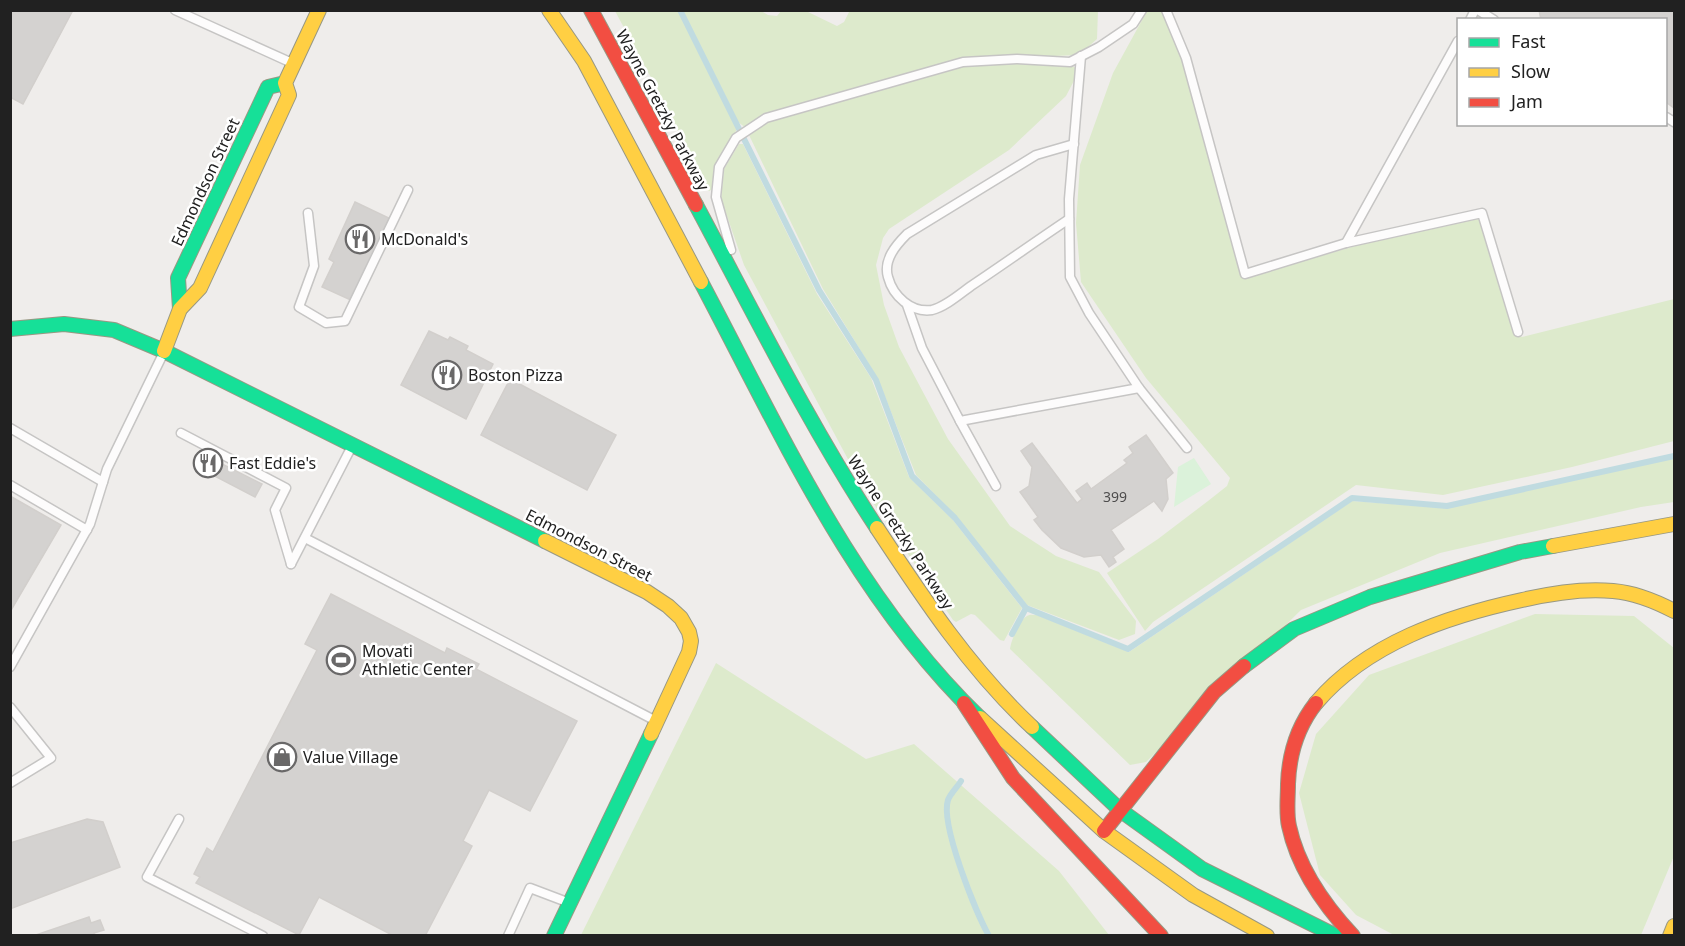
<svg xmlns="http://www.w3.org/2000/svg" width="1685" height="946" viewBox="0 0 1685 946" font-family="'Noto Sans',sans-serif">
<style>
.grass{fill:#ddeacc}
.park{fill:#dbf2da}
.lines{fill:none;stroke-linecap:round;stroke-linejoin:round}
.stream{stroke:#c0dbe0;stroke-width:6}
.building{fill:#d4d2d0;stroke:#d2cfcc;stroke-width:1.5}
.lane-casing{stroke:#c6c5c4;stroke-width:11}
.fast-casing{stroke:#989883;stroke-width:16}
.slow-casing{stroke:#989883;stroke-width:16}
.jam-casing{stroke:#989883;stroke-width:16}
.lane{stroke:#fdfcfc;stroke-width:8}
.fast{stroke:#16e098;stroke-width:14}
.slow{stroke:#ffcf43;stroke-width:14}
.jam{stroke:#f24e42;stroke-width:14}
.labels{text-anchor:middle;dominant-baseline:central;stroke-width:5;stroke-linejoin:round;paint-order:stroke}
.number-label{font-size:14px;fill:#4e4d4d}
.street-label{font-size:16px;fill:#212121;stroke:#fff}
.poi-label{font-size:16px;fill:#212121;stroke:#fff;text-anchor:start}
</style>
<rect width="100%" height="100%" fill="#efedeb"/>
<g class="grass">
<path d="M850,10H1098L1097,39L1079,55L979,59L746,128L738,122L682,11H761L768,15L777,16L781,11H806L837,26L844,22Z"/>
<path d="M615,11H678L686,25L737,128L713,189L709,191L704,189L668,109Z"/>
<path d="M1147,11H1163L1184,58L1247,277L1359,245L1478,219L1482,222L1513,332L1522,337L1674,299V441L1572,467L1443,495L1356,485L1153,622L1145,631L1107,573L1158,539L1208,501L1227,486L1230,478L1146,378L1081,282L1076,223L1080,165L1113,73Z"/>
<path d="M1012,62L1068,64L1076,68L1077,75L1066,96L1009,150L889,229L883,238L876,265L884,305L899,347L948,439L1010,526L1056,556L1099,572L1136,621L1135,634L1119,640L1027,605L958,518L916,475L878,379L823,289L749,135L766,121L963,65Z"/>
<path d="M739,144H743L817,294L871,378L909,477L953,520L1022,608L1004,641L1000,640L975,615L971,614L956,622L953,620L865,491L744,265L721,199L724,169Z"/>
<path d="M1674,458V502L1641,507L1440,553L1301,610L1146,762L1130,765L1010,649C1011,641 1019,620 1027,616C1030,614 1033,615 1037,615L1129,652L1352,501L1446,508Z"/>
<path d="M1535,614L1634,616L1674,648V856L1641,935H1394L1356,915L1320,875L1299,793L1316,734L1369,675Z"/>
<path d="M716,663L866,759L914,744L1059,871L1109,935H581Z"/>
</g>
<path class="park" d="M1194,458L1211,484L1174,507L1178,467Z"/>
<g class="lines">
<g class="stream">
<path d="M680,10L819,290L876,380L912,476L955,518L1026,608L1128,649L1352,498L1447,506L1674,456"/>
<path d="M1012,634L1026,608"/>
<path d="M961,781C958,786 950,794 948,800C940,824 976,913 989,936"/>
</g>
</g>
<g class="building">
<path d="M10,10H73L23,104L10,97Z"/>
<path d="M1539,10H1674V108L1666,102V20H1541Z"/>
<path d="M355,202L391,219L353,301L322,287L334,262L329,259Z"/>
<path d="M429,331L448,340L450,337L468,346L466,350L493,364L466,419L401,385Z"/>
<path d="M510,379L616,435L587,490L481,435Z"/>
<path d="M1146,435L1173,473L1166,479L1168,499L1162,511L1154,501L1111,530L1124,549L1113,557L1116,562L1109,567L1101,555L1084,557L1061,548L1042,530L1034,520L1038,517L1020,492L1029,486L1032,467L1021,451L1032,443L1077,503L1082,499L1076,491L1087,483L1091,489L1127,463L1124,460L1133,453L1129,447Z"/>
<path d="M206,453L218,458L216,461L262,484L255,497L211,474L210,476L197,470L199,466H197Z"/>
<path d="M10,496L61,525L10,612Z"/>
<path d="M331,594L445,653L447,648L479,664L476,669L577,721L530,811L489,790L463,841L472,846L425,936H394L319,897L299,935L196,883L200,877L194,874L207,848L213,852L317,650L305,644Z"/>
<path d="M87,819L103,822L120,867L10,909V843Z"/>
<path d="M89,917L91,923L100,920L104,930L94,933L95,936H33Z"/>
</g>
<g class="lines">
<g class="lane-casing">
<g id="lane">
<path d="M175,10L292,63"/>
<path d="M1166,10L1186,58L1245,274L1346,243L1458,41"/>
<path d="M1478,10L1494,20"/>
<path d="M1470,20L1475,10"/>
<path d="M1666,117L1674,122"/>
<path d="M308,213L314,266L299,307L326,323L345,321L408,190"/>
<path d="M1069,219C1036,241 1004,264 971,286C960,294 945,307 932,310C911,313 893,296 888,277C883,260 896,245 907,234L1036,155L1074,144"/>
<path d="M1346,243L1482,213L1518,332"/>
<path d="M731,250L716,197L719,167L736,138L766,118L963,62L1017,59L1070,62L1099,47L1133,24L1142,10"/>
<path d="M907,305L922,348L960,421L1139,388L1089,313L1070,277L1069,199L1081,56"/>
<path d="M1139,388L1187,448"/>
<path d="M960,421L996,486"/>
<path d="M10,428L103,482"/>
<path d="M181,433L286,488L275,510L291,564"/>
<path d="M10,485L87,530"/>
<path d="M305,538L656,721"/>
<path d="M291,564L351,448"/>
<path d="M10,667L90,524L107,469L163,354"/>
<path d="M10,707L51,758L10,783"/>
<path d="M179,819L147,877L263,936"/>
<path d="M508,936L530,888L567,902"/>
</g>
</g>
<g class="fast-casing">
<g id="fast">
<path d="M696,205C754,313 809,425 877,528"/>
<path d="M701,282C781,433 854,597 980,718"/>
<path d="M180,309L178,278L268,87L285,83"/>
<path d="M10,329L64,324L114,330L164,351L545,541"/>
<path d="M1244,666L1294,629L1370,597L1520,552L1553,546"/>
<path d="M1032,727L1120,810L1202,869L1336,936"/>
<path d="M554,936L651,734"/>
</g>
</g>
<g class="slow-casing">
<g id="slow">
<path d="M549,10L584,61L701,282"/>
<path d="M164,351L180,309L200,288L289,95L285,83L319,10"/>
<path d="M877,528C923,598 970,669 1032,727"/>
<path d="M545,541L647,592L668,606L681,618L689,632L691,641L689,652L651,734"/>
<path d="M1553,546L1674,524"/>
<path d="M1316,703C1367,643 1448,616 1522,600C1552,593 1583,588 1613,591C1636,593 1655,601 1674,611"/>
<path d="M980,718L1104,831L1193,895L1267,936"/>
<path d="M1670,936L1674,926"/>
</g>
</g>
<g class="jam-casing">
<g id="jam">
<path d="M591,10L696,205"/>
<path d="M964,703L1013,778L1161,936"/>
<path d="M1316,703C1297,727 1289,754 1288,784C1288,798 1286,813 1289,826C1298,868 1324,905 1353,936"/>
<path d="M1104,831L1214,692L1244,666"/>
</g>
</g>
<use href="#lane" class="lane"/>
<use href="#fast" class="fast"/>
<use href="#slow" class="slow"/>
<use href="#jam" class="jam"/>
</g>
<defs>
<g id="restaurant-ring" transform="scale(1.5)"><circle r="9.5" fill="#fff" stroke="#696868" stroke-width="1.5"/><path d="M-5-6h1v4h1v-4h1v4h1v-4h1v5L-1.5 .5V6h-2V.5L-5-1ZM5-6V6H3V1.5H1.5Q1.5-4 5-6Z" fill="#696868"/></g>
<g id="stadium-ring" transform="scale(1.5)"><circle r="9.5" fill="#fff" stroke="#696868" stroke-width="1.5"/><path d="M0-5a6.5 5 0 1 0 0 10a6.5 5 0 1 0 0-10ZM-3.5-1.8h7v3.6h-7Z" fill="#696868"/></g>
<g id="shop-ring" transform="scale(1.5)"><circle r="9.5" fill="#fff" stroke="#696868" stroke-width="1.5"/><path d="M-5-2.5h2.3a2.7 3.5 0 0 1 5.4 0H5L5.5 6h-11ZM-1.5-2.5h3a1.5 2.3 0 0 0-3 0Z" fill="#696868"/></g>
</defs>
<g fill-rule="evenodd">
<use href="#restaurant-ring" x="360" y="239"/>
<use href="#restaurant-ring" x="447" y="375"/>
<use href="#restaurant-ring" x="208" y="463"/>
<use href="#stadium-ring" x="341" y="660"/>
<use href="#shop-ring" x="282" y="757"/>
</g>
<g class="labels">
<g class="number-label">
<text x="1115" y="496">399</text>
</g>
<g class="street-label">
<text transform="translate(663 110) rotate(62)">Wayne Gretzky Parkway</text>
<text transform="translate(205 182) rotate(-65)">Edmondson Street</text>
<text transform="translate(901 532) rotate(57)">Wayne Gretzky Parkway</text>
<text transform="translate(589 545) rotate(27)">Edmondson Street</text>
</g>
<g class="poi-label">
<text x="381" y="239">McDonald's</text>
<text x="468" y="375">Boston Pizza</text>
<text x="229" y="463">Fast Eddie's</text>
<text x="362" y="651">Movati<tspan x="362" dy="18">Athletic Center</tspan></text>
<text x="303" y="757">Value Village</text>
</g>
</g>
<rect width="1685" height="946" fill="none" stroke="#212121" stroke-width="24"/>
<rect x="1457" y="18" width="210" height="108" fill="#ffffff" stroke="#a6a6a6" stroke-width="1.5"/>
<rect x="1469" y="38" width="30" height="9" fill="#16e098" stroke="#a6a6a6" stroke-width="1.5"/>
<text x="1511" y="48" font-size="18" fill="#212121">Fast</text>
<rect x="1469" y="68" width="30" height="9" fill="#ffcf43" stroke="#a6a6a6" stroke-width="1.5"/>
<text x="1511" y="78" font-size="18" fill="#212121">Slow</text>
<rect x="1469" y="98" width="30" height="9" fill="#f24e42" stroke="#a6a6a6" stroke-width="1.5"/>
<text x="1511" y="108" font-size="18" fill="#212121">Jam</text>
</svg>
